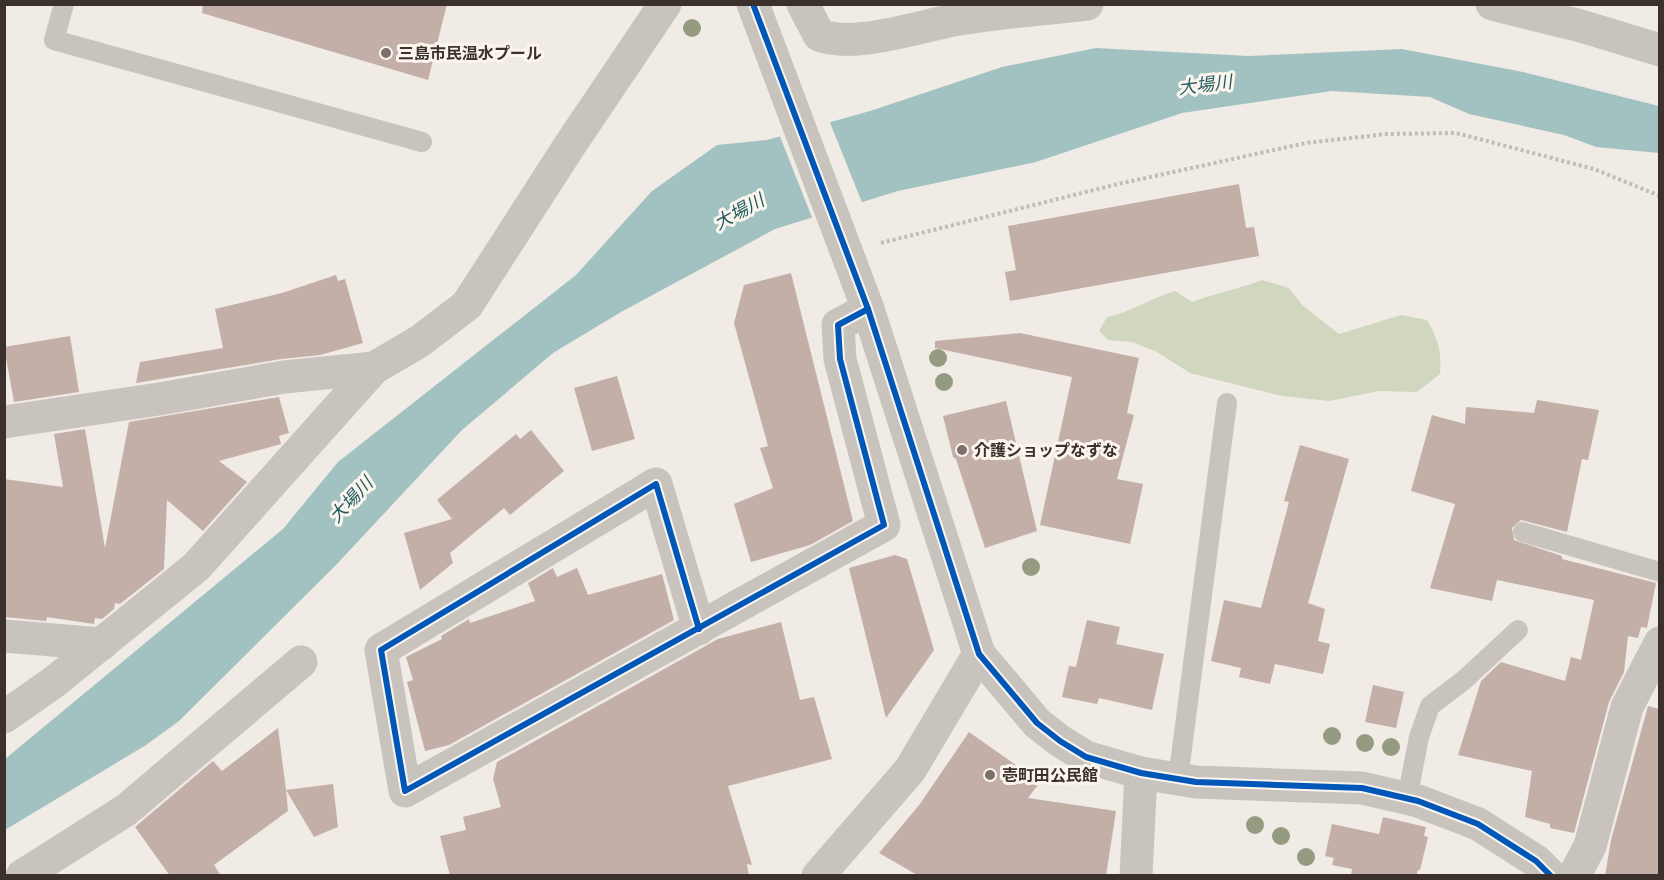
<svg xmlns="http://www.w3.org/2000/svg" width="1664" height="880" viewBox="0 0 1664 880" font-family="Figtree,'Noto Sans JP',sans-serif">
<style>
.green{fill:#d1d6bf}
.water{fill:#a1c2c1}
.pier{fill:#f0ebe5}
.building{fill:#c3afa7}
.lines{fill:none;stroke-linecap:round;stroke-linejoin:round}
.path{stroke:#c2bbb6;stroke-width:4;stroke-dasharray:3 3;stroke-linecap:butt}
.service{stroke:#c9c3be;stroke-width:20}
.minor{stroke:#c9c3be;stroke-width:33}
.tertiary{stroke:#c9c3be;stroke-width:33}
.cycleway-casing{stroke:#fbf5ee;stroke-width:10}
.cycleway{stroke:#0057b8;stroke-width:6}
.tree{fill:#959b80}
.poi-dot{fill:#7a716c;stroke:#fbf5ee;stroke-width:2}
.labels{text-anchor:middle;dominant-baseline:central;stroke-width:6;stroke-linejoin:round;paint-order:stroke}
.poi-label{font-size:16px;font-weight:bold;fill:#3b302b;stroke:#fbf5ee;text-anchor:start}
.water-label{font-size:18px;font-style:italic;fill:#1f5a5e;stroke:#fbf5ee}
</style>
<rect width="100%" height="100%" fill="#f0ebe5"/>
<path class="green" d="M1262,280L1289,288L1302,305L1339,334L1401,315L1427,320C1438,339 1442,352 1440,374L1417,392L1379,391L1329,401L1282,396L1190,373L1157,352L1132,342L1108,340L1099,331L1107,317C1131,312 1151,298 1175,291L1192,302C1216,293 1239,289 1262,280Z"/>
<path class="water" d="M1096,48L1249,56L1402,49L1523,72L1659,106V153L1596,147L1564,135L1469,114L1430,97L1332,91L1182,113L1036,162L898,191L775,229L621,312L553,353L462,430L336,565L179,721L146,745L5,830V759L283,529L338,462L576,275L652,191L717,145L767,140L870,111L1002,67Z"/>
<path class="pier" d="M829,120L863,205L813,220L779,134Z"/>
<g class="building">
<path d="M203,4H447L428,80L202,13Z"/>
<path d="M1239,184L1246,228L1254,227L1259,256L1010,301L1005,272L1016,270L1008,226Z"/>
<path d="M791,273L853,521L810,545L751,562L734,504L773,488L760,448L768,446L734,323L744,285Z"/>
<path d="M336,275L338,281L345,279L363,343L320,355L281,359L136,383L140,362L223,348L215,309L282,293Z"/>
<path d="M1020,333L1139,358L1127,413L1134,415L1117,479L1143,484L1130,544L1040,525L1072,377L935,348V341Z"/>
<path d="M70,336L79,392L14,402L4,347Z"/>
<path d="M617,376L635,439L592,451L574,388Z"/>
<path d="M279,397L289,433L279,436L281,444L219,461L247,482L203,531L167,500L164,569L120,604L115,603L114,609L102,619L95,618L94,624L47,617L46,621L4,617V479L63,487L54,434L85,429L105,548L129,422Z"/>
<path d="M1537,400L1599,410L1588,460L1582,459L1567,532L1521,520L1512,528L1514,540L1562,556V559L1656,583L1647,628L1641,627L1638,638L1628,636L1624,672L1609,702L1574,833L1550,828V824L1525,817L1532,771L1458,755L1481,681L1501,662L1565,681L1571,657L1581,660L1594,600L1497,580L1492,601L1430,588L1455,504L1411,491L1432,415L1465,424L1466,407L1534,413Z"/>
<path d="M1006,401L1037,531L985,548L956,459L953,457L943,416Z"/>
<path d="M531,430L564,471L510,515L504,508L450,553L453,563L420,590L404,533L452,519L437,500L516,434L520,439Z"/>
<path d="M1300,445L1349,459L1308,603L1325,609L1318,641L1330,644L1323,674L1275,664L1270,684L1239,677L1241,668L1211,661L1224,600L1261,608L1289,502L1284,501Z"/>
<path d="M895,555L907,559L934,650L886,718L849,568Z"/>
<path d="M553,568L557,577L577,568L588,595L662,574L674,620L449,745L425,751L407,682L413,680L406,657L442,639L441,636L469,619L470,623L535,601L528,583Z"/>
<path d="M1087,620L1120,627L1116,644L1164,654L1152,710L1099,698L1097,704L1062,697L1069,666L1076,667Z"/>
<path d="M781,622L800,700L814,697L832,759L728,786L752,865L747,864L749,876H450L440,836L466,830L463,817L501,807L493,779L497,762L718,639Z"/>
<path d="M1373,685L1404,692L1396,728L1365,722Z"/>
<path d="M1648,706L1659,709V876H1605L1611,840Z"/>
<path d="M278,728L286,790L333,784L338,827L314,837L286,790L288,811L214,865L221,876H170L135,827L213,761L222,771Z"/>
<path d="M969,732L1040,782L1028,798L1116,811L1106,876H919L879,853L920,804Z"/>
<path d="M1383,817L1426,827L1424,836L1428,837L1420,870H1418L1416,876H1351L1352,869L1332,865L1334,858L1325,856L1332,824L1379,834Z"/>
</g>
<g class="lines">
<path class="path" d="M881,243L1118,184L1306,143L1387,134L1456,133L1594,169L1660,196"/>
<g class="service">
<path d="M64,4L54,40L422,142"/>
<path d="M1523,532L1660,572"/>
<path d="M1178,779L1227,403"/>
<path d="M1407,799L1419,737L1430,706L1464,680L1518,630"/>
</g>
<g class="minor">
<path d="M803,4L819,35C856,49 919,26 959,19C1001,12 1044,9 1087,4"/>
<path d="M1492,4L1581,26L1660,50"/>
<path d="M4,422L159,399L284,377L374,368"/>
<path d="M699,629L656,484L381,650L405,791L884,525L840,359L838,325L868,309"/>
<path d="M4,636L102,644"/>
<path d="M4,717L54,682L196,567L374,368L420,341L467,305L570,145L665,4"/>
<path d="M22,876L126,810L301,662"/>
<path d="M818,876L910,770L979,654"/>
<path d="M1136,876L1141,773"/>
<path d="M1574,876L1590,846L1627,707L1660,643"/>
</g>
<path class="tertiary" d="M753,4L868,309L979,654L1037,723L1060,741L1086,757L1141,773L1196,782L1362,788L1418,801L1478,824L1536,861L1551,876"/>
<g class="cycleway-casing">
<g id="cycleway">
<path d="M753,4L868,309L979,654L1037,723L1060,741L1086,757L1141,773L1196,782L1362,788L1418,801L1478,824L1536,861L1551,876"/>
<path d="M699,629L656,484L381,650L405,791L884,525L840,359L838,325L868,309"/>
</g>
</g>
<use href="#cycleway" class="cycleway"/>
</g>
<g class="tree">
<circle cx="692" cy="28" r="9"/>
<circle cx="938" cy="358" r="9"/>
<circle cx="944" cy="382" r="9"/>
<circle cx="1031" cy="567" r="9"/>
<circle cx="1332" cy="736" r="9"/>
<circle cx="1365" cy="743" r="9"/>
<circle cx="1391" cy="747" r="9"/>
<circle cx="1255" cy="825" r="9"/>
<circle cx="1281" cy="836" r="9"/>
<circle cx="1306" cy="857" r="9"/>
</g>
<g class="poi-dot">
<circle cx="386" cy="53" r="6"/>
<circle cx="962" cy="450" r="6"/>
<circle cx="990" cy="775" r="6"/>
</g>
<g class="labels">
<g class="poi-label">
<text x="398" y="53">三島市民温水プール</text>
<text x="974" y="450">介護ショップなずな</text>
<text x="1002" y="775">壱町田公民館</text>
</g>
<g class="water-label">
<text transform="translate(1205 85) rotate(-7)">大場川</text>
<text transform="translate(739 212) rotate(-29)">大場川</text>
<text transform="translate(351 500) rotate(-47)">大場川</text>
</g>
</g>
<rect width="1664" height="880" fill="none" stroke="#3b302b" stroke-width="12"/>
</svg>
